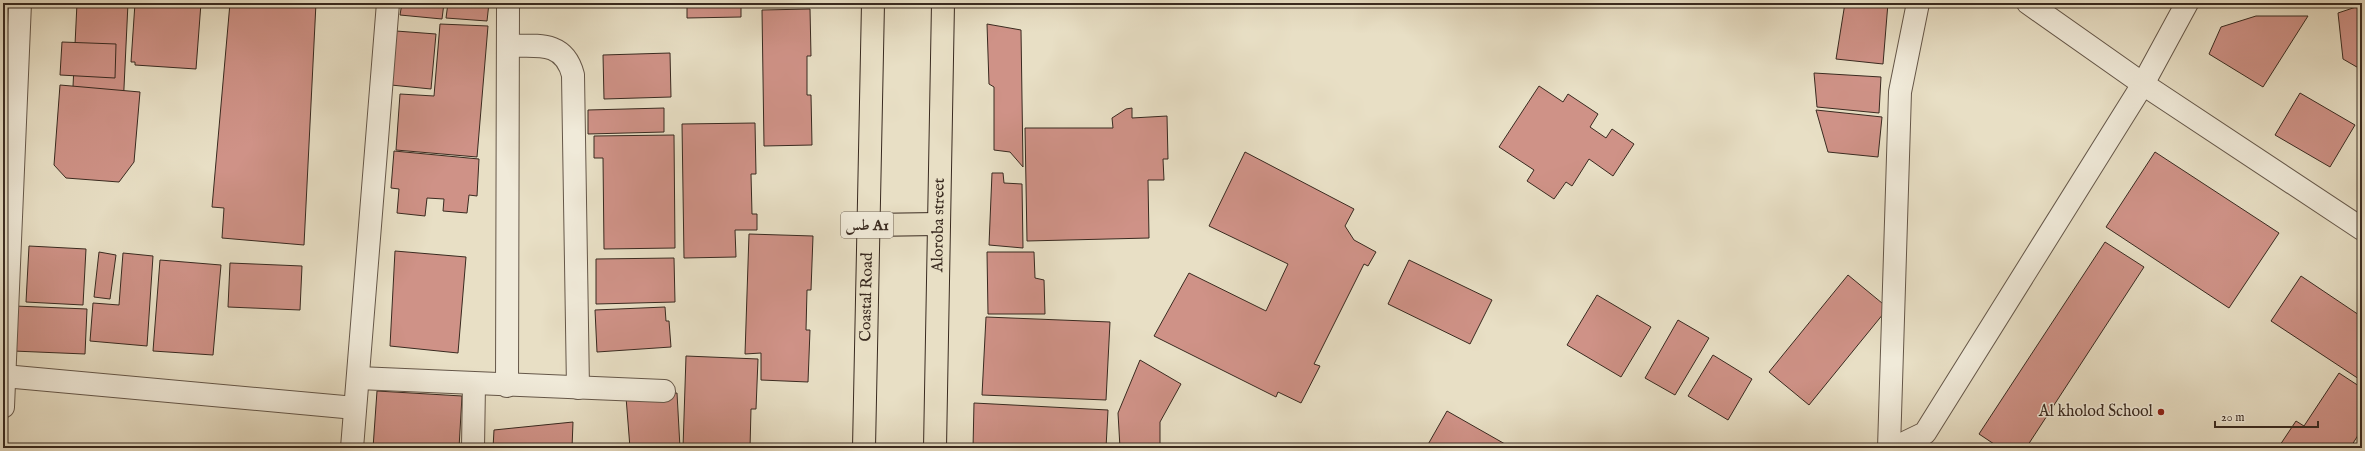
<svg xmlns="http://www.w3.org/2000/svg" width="2365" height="451" viewBox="0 0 2365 451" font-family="'IM FELL English',Amiri,serif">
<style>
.building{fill:#cf9287;stroke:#392a20}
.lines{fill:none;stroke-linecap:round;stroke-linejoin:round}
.minor-casing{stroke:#655749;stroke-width:24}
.trunk-casing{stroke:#392a20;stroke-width:24}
.minor{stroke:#f0ead9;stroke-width:22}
.trunk{stroke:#e8dfc5;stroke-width:22}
.poi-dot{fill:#8f2418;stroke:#f0ead9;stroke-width:1.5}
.labels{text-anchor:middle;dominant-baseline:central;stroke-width:3;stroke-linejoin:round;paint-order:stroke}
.shield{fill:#f0ead9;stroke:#706458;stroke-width:1}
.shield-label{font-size:15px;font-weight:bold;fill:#392a20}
.street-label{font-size:16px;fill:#392a20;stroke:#f0ead9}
.poi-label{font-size:16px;fill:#392a20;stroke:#f0ead9;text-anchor:end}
</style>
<rect width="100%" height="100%" fill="#e8dfc5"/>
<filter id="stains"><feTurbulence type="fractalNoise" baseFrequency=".005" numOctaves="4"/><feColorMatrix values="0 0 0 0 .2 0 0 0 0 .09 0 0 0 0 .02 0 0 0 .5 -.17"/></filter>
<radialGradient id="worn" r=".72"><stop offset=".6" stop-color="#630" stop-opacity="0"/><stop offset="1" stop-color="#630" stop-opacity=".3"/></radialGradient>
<g class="building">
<path d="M77,3H128L121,151L70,149Z"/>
<path d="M135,3H201L196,69L135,65V62H131Z"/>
<path d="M230,3H316L304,245L222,238L224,208L212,207Z"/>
<path d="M402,3H444L442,19L400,15Z"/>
<path d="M448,3H489L487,21L446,18Z"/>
<path d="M687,3H741V17L687,18Z"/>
<path d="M1845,3H1888L1883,64L1836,59Z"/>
<path d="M2362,5V70L2343,59L2338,13Z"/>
<path d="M810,9L811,56H807V95H811L812,145L764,146L762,10Z"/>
<path d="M2256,16H2308L2263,87L2209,54L2221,27Z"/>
<path d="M440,24L488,26L477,157L396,150L400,94L434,96Z"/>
<path d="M987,24L1021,30L1023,167L1010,152L994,150V87L989,84Z"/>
<path d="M396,31L436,34L431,89L391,85Z"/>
<path d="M62,42L116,44L115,78L60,75Z"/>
<path d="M670,53L671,97L604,99L603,55Z"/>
<path d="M1814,73L1881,77L1879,113L1817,107Z"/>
<path d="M60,85L140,92L134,162L119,182L66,178L54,165Z"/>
<path d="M1539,86L1563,102L1568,94L1598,114L1590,127L1606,138L1612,129L1634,144L1613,176L1589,159L1572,186L1566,182L1554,199L1527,181L1534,170L1499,147Z"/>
<path d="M2300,93L2355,125L2330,167L2275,135Z"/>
<path d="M664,108V132L588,134V110Z"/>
<path d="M1132,108V118L1167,116L1168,159H1163L1164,180H1148L1149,238L1027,241L1025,128H1113L1112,118L1126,109Z"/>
<path d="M1816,110L1882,117L1878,157L1828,152Z"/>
<path d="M755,123L756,174H751L752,214H757V230H735L736,257L684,258L682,124Z"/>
<path d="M674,135L675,248L604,249L603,158H594V136Z"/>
<path d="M394,151L479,159L477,196L469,195L467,213L443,211L444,199L427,198L425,216L397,213L399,189L391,188Z"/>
<path d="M1245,152L1354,209L1345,226L1354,240L1376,252L1368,266L1364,264L1314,364L1320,366L1301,403L1278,392L1276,397L1154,336L1189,273L1266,311L1288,264L1209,226Z"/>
<path d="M2155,152L2279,233L2229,308L2106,227Z"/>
<path d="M992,173H1003L1004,183L1022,184L1023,248L989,245Z"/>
<path d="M749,234L813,236L811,290H807L806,330H810L808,382L761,380V353L745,354Z"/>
<path d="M2105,242L2144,267L2026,448H2000L1979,434Z"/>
<path d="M29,246L86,249L83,305L26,302Z"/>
<path d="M395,251L466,257L458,353L390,346Z"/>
<path d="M99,252L116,255L110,299L94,297Z"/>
<path d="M987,252H1034L1035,278L1044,280L1045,314H988Z"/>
<path d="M123,253L153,256L147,346L90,341L93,303L119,305Z"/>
<path d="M674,258L675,302L596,304V259Z"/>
<path d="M160,260L221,265L213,355L153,351Z"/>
<path d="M1409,260L1492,300L1470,344L1388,304Z"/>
<path d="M230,263L302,266L300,310L228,307Z"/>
<path d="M1848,275L1888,308L1809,405L1769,372Z"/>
<path d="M2301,276L2362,317V381L2271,321Z"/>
<path d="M1597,295L1651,327L1621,377L1567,345Z"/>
<path d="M15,306L87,309L85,354L13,351Z"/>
<path d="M665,307L666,321H669L671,347L597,352L595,310Z"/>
<path d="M986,317L1110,322L1106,400L982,395Z"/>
<path d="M1678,320L1709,338L1675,395L1645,378Z"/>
<path d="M1713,355L1752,379L1728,420L1688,396Z"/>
<path d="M686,356L758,359L756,409H751L750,448H755H683Z"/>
<path d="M1140,360L1181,384L1160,422V444L1165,445V448H1120L1118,413Z"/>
<path d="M2339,373L2362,388V429L2350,448H2278L2296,421L2304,426Z"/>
<path d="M377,391L462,396L459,448H373Z"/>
<path d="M677,393L680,448H630L626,397Z"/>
<path d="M974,403L1108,410L1106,448H973Z"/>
<path d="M1447,411L1512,448H1426Z"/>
<path d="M573,422L572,448H493L494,430Z"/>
</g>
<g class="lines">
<g class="minor-casing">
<g id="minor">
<path d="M2028,3L2143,84L2362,229"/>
<path d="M508,46C537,46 564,40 573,75L578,388"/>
<path d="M4,376L355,408"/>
<path d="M358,378L664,391"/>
<path d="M507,386L508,3"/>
<path d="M3,407L20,3"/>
<path d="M352,448L388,3"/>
<path d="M473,448L474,384"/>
<path d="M1889,448L1900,92L1918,3"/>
<path d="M1894,448L1925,433L2143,84L2187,3"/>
</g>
</g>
<g class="trunk-casing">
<g id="trunk">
<path d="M867,225L939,224"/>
<path id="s1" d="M864,448L873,3"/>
<path id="s2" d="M935,448L943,3"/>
</g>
</g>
<use href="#minor" class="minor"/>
<use href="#trunk" class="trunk"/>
</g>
<circle class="poi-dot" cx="2161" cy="412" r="4"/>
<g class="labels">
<rect class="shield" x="841" y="212" width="52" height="26" rx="3"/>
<g class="shield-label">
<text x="867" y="225">طس A1</text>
</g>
<g class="street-label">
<text stroke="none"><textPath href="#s2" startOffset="223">Aloroba street</textPath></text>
<text stroke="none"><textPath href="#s1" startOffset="151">Coastal Road</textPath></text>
</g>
<g class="poi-label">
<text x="2153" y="412">Al kholod School</text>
</g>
</g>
<rect width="2365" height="451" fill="none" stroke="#e8dfc5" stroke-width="16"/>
<rect x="4" y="4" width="2357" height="443" fill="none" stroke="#392a20" stroke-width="2"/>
<rect x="8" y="8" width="2349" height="435" fill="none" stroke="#392a20"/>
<path d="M2215 421v6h103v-6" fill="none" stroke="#392a20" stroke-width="2"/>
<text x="2221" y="421" font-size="12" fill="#392a20" stroke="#f0ead9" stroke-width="3" paint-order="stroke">20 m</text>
<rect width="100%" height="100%" filter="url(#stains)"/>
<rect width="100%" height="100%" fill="url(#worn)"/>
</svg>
